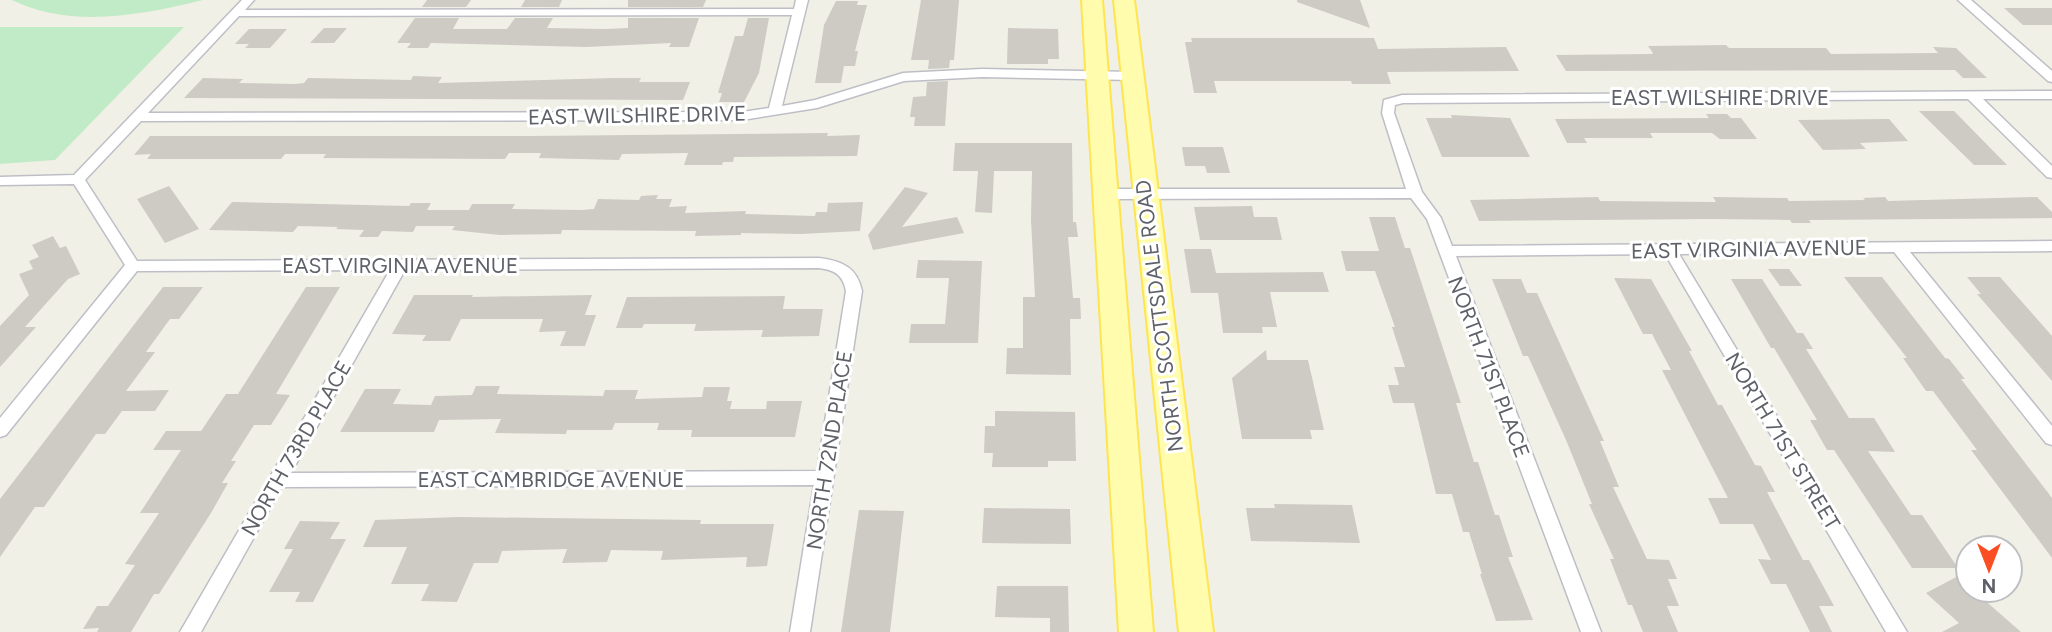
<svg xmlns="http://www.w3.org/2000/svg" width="2052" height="632" viewBox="0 0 2052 632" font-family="Figtree,sans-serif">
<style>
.green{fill:#c1ebc6}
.building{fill:#cdcbc3}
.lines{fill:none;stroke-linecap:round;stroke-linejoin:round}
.minor-casing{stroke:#bebfc6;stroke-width:3}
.primary-casing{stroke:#ffe452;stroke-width:4}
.minor{fill:#fff;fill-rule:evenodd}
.primary{fill:#fffcae;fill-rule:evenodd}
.labels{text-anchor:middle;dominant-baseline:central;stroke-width:6;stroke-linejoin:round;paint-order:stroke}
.street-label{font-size:21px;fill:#5e6168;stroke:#fff}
</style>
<rect width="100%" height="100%" fill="#f1f0e6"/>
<g class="green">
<path d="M12,0H203C142,15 70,29 12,0Z"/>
<path d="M0,27H184L55,160L0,164Z"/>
</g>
<g class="building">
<path d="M427,0H471L466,7H422Z"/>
<path d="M525,0H562L559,7H521Z"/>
<path d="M628,0H706L703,7H628Z"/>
<path d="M921,0H959L954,60H950L949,68L928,69L929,60H911Z"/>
<path d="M1297,0H1360L1370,28L1297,2Z"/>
<path d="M836,1H858L857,5H867L855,51H858L855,66H844L841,83H815L824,25Z"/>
<path d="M2004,8H2052V25H2023Z"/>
<path d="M415,18H459L453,29H507L515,18H553L547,28L606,29L628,28V18H699L689,47H669L671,43L586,47L431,43L428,48H407L411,43H397Z"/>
<path d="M748,18H769L759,73L744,102H719L722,93H718L735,36H743Z"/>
<path d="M324,28H347L334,43H310Z"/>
<path d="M1008,28L1058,29L1059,59H1048V64H1007Z"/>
<path d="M249,29H287L270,48H245L249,44H235Z"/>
<path d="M1191,38H1374L1378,49L1506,47L1519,71L1387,72L1391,84H1352L1351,81H1214L1217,93H1194L1185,42H1192Z"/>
<path d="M1726,45L1729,48H1826L1831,54L1938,53L1933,47L1956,48L1987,78H1963L1955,70L1566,71L1556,55L1652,54L1653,53L1648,46Z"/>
<path d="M413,76L442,77L438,83L613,78H641L639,82H690L683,100L184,98L203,78L243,79L239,83L295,84L304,83L308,78L411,80Z"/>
<path d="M948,81L945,126H914L915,117H910L913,97L926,96L927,82Z"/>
<path d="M1919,111H1954L2007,165H1974Z"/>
<path d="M1706,114H1727L1731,118H1741L1757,139H1720L1712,133H1650L1653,138H1584L1587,143H1567L1555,119L1709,118Z"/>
<path d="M1451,115L1510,118L1530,157H1442L1426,118H1452Z"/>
<path d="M1889,119L1908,141L1860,143L1866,149L1823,150L1798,120Z"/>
<path d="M828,133L827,136L860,135L857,156L734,157L733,162H723L722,165H684L688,153L622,154L619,160L539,158L541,153H509L505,159L323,158L326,154H285L281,159H147L151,154L134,155L150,136H530Z"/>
<path d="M955,143H1072L1073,222H1076L1078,237H1068L1073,298H1080L1081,319H1070L1071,375L1006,374L1007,348H1023V297H1035L1031,220L1032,171H994L992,213L975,212L978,171H953Z"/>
<path d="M1182,147H1223L1230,173H1207L1205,166H1185Z"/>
<path d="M169,186L199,229L165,243L137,199Z"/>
<path d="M905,187L928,193L902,227L957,217L964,233L873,250L868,235Z"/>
<path d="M658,195L656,199H672L669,207L687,206L685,213L746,211L745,214L815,216L816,212H827L828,203L863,202L860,231L801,234L741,233V235L695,236L696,231L562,230L561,234L500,235L452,230L455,226H416L413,232L382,231L378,237H359L364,230L336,229L338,227L298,226L293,232L209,230L232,202L409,206L411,203H431L427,210H469L472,204H515L512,209L581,210L594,209L598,199L639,200L641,196Z"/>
<path d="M1598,197L1600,201L1716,202L1713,197L1787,198L1789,201L1865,200L1863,198L1885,197L1888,201L2037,197L2052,212V218L1809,220L1811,223H1792L1790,220L1711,219L1479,221L1470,200Z"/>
<path d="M1252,206L1254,217H1277L1282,240H1200L1194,207Z"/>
<path d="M1369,217H1395L1405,248H1410L1461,403H1456L1474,462H1478L1495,515H1499L1513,557H1508L1533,620L1496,621L1480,574H1482L1469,532H1463L1452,494H1436L1414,403H1393L1388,385H1399L1394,367H1405L1392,327H1395L1375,271H1346L1341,251H1379Z"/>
<path d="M53,236L60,248L66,246L80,274L68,279L25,327H36L0,367V326L29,295L19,274L33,269L29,261L39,257L32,245Z"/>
<path d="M1184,249H1211L1216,273L1323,272L1329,292H1270L1277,327H1262L1263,333H1223L1218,293H1191Z"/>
<path d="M918,260L982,261L978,343H909L911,324H945L949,278H916Z"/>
<path d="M1768,269H1789L1802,286H1780Z"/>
<path d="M1844,277H1882L1945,358L1949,359L1965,379H1961L2052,498V558L1971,450H1977L1933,391H1926L1903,358H1907Z"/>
<path d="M1967,277H2000L2052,336V381L1977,294H1981Z"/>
<path d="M1614,278L1651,279L1692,351H1689L1718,405H1722L1755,465L1761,466L1775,492H1767L1803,560H1809L1834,606H1819L1832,632H1810L1786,584H1771L1758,559L1771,560L1753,524H1720L1708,498H1728L1662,370H1671L1652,334H1643Z"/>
<path d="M1492,279H1521L1527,293H1537L1604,441H1600L1619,487H1613L1647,559L1669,560L1677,579H1668L1679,606H1667L1678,632H1643L1632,605H1628L1610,559H1614L1589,504H1592L1566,440L1528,356H1523Z"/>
<path d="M1731,279H1762L1797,333H1803L1813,349H1806L1849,418H1874L1895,452L1868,451L1911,515H1922L1958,568H1912L1834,450H1827L1810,420H1817L1774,348H1771Z"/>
<path d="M163,287H203L179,319H170L146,352H155L126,391L169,390L155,411H122L105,434H96L44,507H35L0,557V499Z"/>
<path d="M306,287H340L276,394L290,395L271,425H254L231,461H236L222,483H228L211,513L159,594H154L131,632H97L99,628L83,629L97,606H108L135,565L125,564L159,513H140L181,450H153L166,431H201L226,394H238Z"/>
<path d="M414,295H473L472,297L592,295L585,315H596L585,346H560L566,331L539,332L543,319H461L450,341H422L426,335L392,334Z"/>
<path d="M785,296L783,309H823L819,336L761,337L763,330L694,331L696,324H644L642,328H616L627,297Z"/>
<path d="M1266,350L1267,360H1308L1324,430H1310L1312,439H1242L1232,378Z"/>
<path d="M476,386H500L497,394L603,396L605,390H638L635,399L702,397L704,387H730L727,401H732L730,409H766L767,401H802L795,437H691L692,430H657L659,423H615L612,430H567L566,434L495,433L501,419L439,420L434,432H340L365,389H401L393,404L431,405L435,396L472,395Z"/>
<path d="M995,411L1075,412L1076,461H1048V467H992L993,453H984L985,426H995Z"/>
<path d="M1274,504L1352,505L1360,543L1251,541L1246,508H1275Z"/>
<path d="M984,508L1070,509L1071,544L982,543Z"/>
<path d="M859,510L904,511L890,632H841Z"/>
<path d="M459,517L701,520L700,524H774L767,566L746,567L747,557L661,560L663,551L611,550L607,562L562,563L567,549L502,551L498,563H474L457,602L421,601L429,584H391L407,547H363L375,520Z"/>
<path d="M300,521L340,522L330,539H346L313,602H295L300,592H269L293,549H284Z"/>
<path d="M1962,574L1968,583V590H1973L2021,632H1942L1959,623L1926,593Z"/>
<path d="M997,586H1068L1069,632H1050V618L995,617Z"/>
</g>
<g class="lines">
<g class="minor-casing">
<g id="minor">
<path d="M242,0H254L245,10L794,9L796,0H808L782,106L815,100L903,73L982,69L1132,72L1138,76L1132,80L982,77L904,81L817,108L742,120L141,121L85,180L137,261L819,258C842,261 857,267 862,291L810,632H790L814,485L282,487L201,632H180L390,270L137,271L6,435L0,437V418L125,265L74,184L0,185V177L74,175ZM792,15L769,108L742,112L148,113L239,16ZM819,268C835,270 843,275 846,291L817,471L291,473L405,270Z"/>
<path d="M1958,0H1971L2052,71V82L2048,81Z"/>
<path d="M2052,91V99H1983L2052,166V178L2047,177L1968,99L1403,103L1395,105L1394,113L1422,192L1441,218L1452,246L2052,241V251L1910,252L2052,426V445L2046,443L1894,252L1679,254L1907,632H1886L1665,254L1456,256L1601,632H1581L1427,219L1411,198L1105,199L1098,194L1105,189H1406L1382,113L1384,100L1402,95Z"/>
</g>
</g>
<g class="primary-casing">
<g id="primary">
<path d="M1082,0H1102L1153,632H1119Z"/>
<path d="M1114,0H1134L1213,632H1179Z"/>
</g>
</g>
<use href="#minor" class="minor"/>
<use href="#primary" class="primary"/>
</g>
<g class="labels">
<g class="street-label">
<text x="1720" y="97">EAST WILSHIRE DRIVE</text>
<text transform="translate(637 115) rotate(-1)">EAST WILSHIRE DRIVE</text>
<text transform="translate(1749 249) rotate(-1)">EAST VIRGINIA AVENUE</text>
<text x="400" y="265">EAST VIRGINIA AVENUE</text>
<text transform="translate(1159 316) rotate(-97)">NORTH SCOTTSDALE ROAD</text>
<text transform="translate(1489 367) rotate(69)">NORTH 71ST PLACE</text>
<text transform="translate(1783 441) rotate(59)">NORTH 71ST STREET</text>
<text transform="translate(296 448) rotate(-60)">NORTH 73RD PLACE</text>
<text transform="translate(829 450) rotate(-81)">NORTH 72ND PLACE</text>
<text x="551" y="479">EAST CAMBRIDGE AVENUE</text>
</g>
</g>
<g transform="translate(1989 569) rotate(180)"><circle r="33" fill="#ffffff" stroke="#bfc0c3" stroke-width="2"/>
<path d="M0-5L12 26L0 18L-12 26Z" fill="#fb4f23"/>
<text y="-10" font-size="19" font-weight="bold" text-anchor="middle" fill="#5e6168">N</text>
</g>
</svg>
